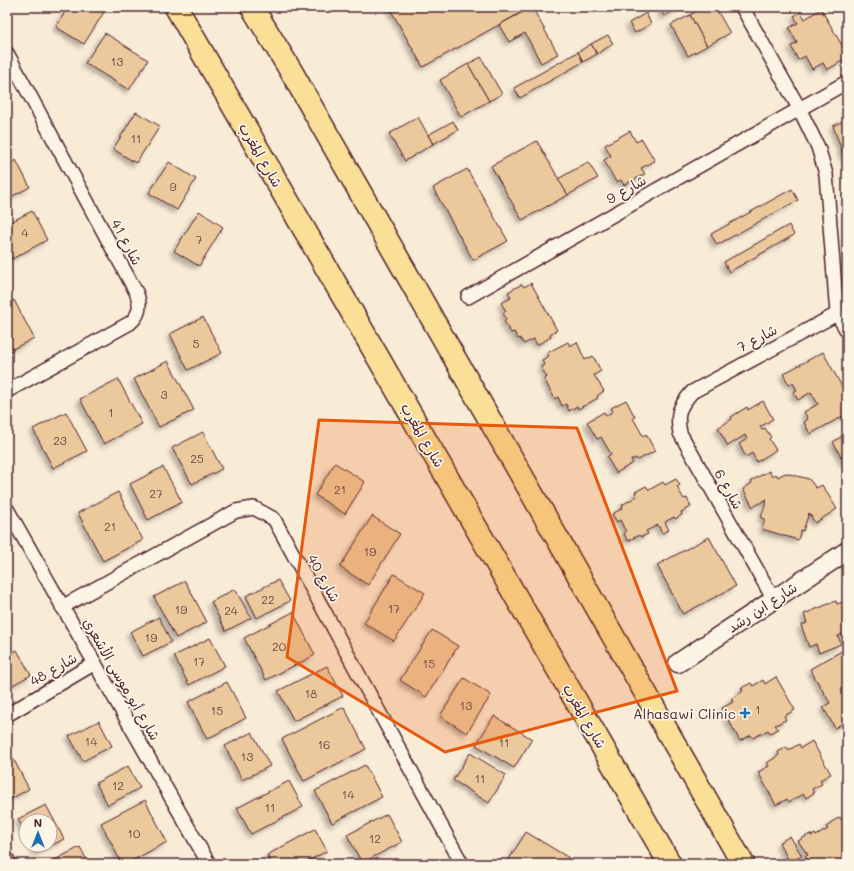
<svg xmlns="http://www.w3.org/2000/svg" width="854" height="871" viewBox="0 0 854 871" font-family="Mali,'Playpen Sans Arabic',sans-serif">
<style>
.building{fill:#ecc89d;stroke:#4a1f2b;filter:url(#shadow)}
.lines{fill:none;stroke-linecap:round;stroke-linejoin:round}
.street-casing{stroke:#4a1f2b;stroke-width:16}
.secondary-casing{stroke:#4a1f2b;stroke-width:21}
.highway-casing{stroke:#4a1f2b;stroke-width:25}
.street{stroke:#fcf5e5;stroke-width:13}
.secondary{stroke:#fcf5e5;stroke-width:18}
.highway{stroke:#fadf96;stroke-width:22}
.marked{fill:#e8590c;fill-opacity:0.2;stroke:#e8590c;stroke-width:3;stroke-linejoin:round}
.poi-dot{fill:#1f6fb2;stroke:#fcf5e5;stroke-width:1.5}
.labels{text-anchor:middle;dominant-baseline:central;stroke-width:3.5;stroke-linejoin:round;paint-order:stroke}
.number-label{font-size:12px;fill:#724948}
.street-label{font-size:14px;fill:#4a1f2b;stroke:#fcf5e5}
.poi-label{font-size:14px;fill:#4a1f2b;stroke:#fcf5e5;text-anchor:end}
</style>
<defs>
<filter id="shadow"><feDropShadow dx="-3.5" dy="3.5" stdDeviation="2" flood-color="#0004"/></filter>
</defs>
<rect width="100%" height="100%" fill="#f9ecd7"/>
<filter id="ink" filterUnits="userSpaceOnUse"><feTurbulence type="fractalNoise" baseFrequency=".025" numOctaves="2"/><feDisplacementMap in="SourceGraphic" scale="8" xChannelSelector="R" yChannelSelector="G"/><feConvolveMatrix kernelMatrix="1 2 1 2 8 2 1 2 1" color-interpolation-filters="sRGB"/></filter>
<g filter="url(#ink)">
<g class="building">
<path d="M68,7H96L104,12L84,44L56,27Z"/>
<path d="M389,7H531L423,67Z"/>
<path d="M532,7L558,54L541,63L525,33L509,42L499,25Z"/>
<path d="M659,7H681L664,16Z"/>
<path d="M703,7H715L730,33L707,46L690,15Z"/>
<path d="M821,9L847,54V58L827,70L823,63L812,69L805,56L798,60L791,46L797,43L789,28L798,23L794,16L801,12L805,19Z"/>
<path d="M646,13L651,24L635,33L629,23Z"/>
<path d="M690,15L707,46L688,56L671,25Z"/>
<path d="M105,33L148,60L129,90L85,63Z"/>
<path d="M608,35L613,44L597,54L591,44Z"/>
<path d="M591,44L597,54L583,62L578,52Z"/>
<path d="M578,52L583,62L520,98L514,88Z"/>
<path d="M481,57L502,94L489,101L468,64Z"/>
<path d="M468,64L489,101L461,117L440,80Z"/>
<path d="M136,112L160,126L136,163L113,149Z"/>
<path d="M418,117L433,144L405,161L389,134Z"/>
<path d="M847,119V158L845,159L833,126Z"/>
<path d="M453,121L458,130L433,144L428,135Z"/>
<path d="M630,131L636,142L642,139L655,161L641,168L645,174L624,185L621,180L616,182L604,160L611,156L605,145Z"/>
<path d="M537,141L568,195L522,220L491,166Z"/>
<path d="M16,160L30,187L7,199V165Z"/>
<path d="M169,162L196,179L177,210L149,193Z"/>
<path d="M588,162L598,178L568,195L558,179Z"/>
<path d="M467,169L508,241L473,260L433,188Z"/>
<path d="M792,189L798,200L717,245L711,234Z"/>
<path d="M32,211L47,240L12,259L7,250V224Z"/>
<path d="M199,211L223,227L199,266L174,251Z"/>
<path d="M789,225L794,235L729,272L724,262Z"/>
<path d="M531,283L557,330L550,334L551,337L537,345L534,339L524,344L520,338L518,339L514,332L511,333L504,321L506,319L503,313L506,311L501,303L511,298L508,292L522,284L524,287Z"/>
<path d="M14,300L34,338L7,352V304Z"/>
<path d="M203,317L222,353L188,370L170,334Z"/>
<path d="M568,342L570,346L577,342L585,360L593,356L601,371L594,375L604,391L597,396L598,398L578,409L577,406L569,411L566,404L562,406L558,397L555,399L544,379L547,377L541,367L544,365L542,360L549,356L547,353Z"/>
<path d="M823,352L847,396V414L810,434L804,422L808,419L804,412L818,404L811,392L798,400L793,392L797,390L793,383L789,385L783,374Z"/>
<path d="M168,361L194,410L159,427L134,379Z"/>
<path d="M118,379L142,424L104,444L80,399Z"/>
<path d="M626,400L635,417L633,418L643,436L646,434L655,451L638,460L636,458L631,460L633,463L616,473L607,457L611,454L601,437L597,439L587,422L604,412L606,416L613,411L611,408Z"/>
<path d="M763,401L773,419L760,427L762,430L765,428L771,437L769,439L776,450L757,462L752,453L746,457L739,444L747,439L745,435L728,446L718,428L732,419L731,417L747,407L748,410Z"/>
<path d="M66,412L87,451L53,468L33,429Z"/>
<path d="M203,432L222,469L192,484L172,448Z"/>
<path d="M847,433V463L845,464L833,442Z"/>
<path d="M335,463L365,482L345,514L315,495Z"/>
<path d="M163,467L182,502L148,520L130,484Z"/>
<path d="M769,471L772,476L776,474L778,477L785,473L809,479L816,488L822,485L837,509L815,523L809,513L803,531L801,530L798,540L762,529L765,519L761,518L767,499L753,507L743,489L752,483L751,481Z"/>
<path d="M676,479L680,485L677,487L684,499L687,498L691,507L681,512L682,515L675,519L674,517L665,522L669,530L662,533L658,525L646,531L648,534L641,537L639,535L628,541L624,534L626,532L620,520L617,522L612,514L623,508L622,505L637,496L635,492L646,486L649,490L663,482L665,485Z"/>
<path d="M118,492L143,540L103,561L78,513Z"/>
<path d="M372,516L400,534L368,585L340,567Z"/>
<path d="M709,537L736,586L683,614L657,565Z"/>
<path d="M394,574L425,593L394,641L364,623Z"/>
<path d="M278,580L290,601L257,618L246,596Z"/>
<path d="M185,581L207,622L176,638L154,597Z"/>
<path d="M235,589L251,618L226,631L211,602Z"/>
<path d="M836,601L837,604L843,602L847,611V624H845L847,632L838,636L841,644L819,653L816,644L809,647L801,625L807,623L804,614Z"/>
<path d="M293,612L315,655L266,680L244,638Z"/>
<path d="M159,617L171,642L143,656L130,632Z"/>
<path d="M432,630L458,646L426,697L400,680Z"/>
<path d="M210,638L225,666L189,685L174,656Z"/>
<path d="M847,648V721L835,728L823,707L830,703L810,669Z"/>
<path d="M17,650L31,675L7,688V656Z"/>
<path d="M327,666L343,696L294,721L278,691Z"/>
<path d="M776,677L795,710L784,716L786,720L775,725L778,729L770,733L768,730L753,738L751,735L740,741L722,708L733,702L731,699L743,691L741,688L751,683L753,686L763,680L765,684Z"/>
<path d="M464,678L491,695L467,733L440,716Z"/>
<path d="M227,682L246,718L207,739L188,702Z"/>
<path d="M344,707L366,749L304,781L282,739Z"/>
<path d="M494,716L532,739L514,768L476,745Z"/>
<path d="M99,721L112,746L83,761L69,736Z"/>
<path d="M252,732L270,766L242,780L225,746Z"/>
<path d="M812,741L831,774L820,780L822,784L812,789L814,793L806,798L804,794L789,802L787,799L776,805L758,772L769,766L767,763L779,755L778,752L787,747L789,750L799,744L801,748Z"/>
<path d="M470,753L506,775L489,803L453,780Z"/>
<path d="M13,758L29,789L7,801V761Z"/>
<path d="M365,765L382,797L332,823L315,791Z"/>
<path d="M128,766L140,788L108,805L96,783Z"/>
<path d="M289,781L303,807L251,834L237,808Z"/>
<path d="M145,800L167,842L126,864H122L101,823Z"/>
<path d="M46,805L64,839L37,853L32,845H50V821H26V833L18,819Z"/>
<path d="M387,814L402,842L362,863L347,835Z"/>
<path d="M840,817L845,825L843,826L847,832V864H809L805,856L808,855L798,841L810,834L811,836L815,834L816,836L828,829L826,827L831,824L830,823Z"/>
<path d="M315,829L327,851L302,864H272L267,855Z"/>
<path d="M526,832L569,858L565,864H506Z"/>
<path d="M790,836L802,856L790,862L779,843Z"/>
<path d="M80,847L89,864H47Z"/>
</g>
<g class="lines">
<g class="street-casing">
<g id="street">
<path d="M742,7L799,108L818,147L826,174L837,314L847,331"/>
<path d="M7,53L136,292C141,304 141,314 130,323L7,391"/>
<path d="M468,297L847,82"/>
<path d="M7,509L209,864"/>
<path d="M774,600L680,433C676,413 679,407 692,392L837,314"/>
<path d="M62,607L236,511L254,508L274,519L462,864"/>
<path d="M7,715L95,663"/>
<path d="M7,859L10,864"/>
</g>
</g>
<g class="secondary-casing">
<path id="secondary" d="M678,663L847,551"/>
</g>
<g class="highway-casing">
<g id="highway">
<path d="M176,7L670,864"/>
<path d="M252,7L291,71L743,864"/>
</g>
</g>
<use href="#street" class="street"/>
<use href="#secondary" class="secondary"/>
<use href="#highway" class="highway"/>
</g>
</g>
<path class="marked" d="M319,420L577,428L677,691L445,752L287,657Z"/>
<path class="poi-dot" d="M743 707h4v4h4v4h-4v4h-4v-4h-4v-4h4z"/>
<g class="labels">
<g class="number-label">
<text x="117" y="61">13</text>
<text x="136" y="138">11</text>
<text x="173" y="186">9</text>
<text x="25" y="232">4</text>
<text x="199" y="239">7</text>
<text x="196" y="343">5</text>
<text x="164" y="394">3</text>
<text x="111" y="412">1</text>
<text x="60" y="440">23</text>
<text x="197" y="458">25</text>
<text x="340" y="489">21</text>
<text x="156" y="493">27</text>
<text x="110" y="526">21</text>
<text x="370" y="551">19</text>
<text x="268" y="599">22</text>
<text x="394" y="608">17</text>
<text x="181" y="609">19</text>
<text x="231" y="610">24</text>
<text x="151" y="637">19</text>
<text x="279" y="646">20</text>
<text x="199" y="661">17</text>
<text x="429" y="663">15</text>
<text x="311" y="693">18</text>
<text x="466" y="705">13</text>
<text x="758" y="709">1</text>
<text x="217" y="710">15</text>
<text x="91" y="741">14</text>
<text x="504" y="742">11</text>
<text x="324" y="744">16</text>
<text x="247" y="756">13</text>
<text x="480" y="778">11</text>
<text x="118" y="785">12</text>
<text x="348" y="794">14</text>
<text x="270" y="807">11</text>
<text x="134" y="833">10</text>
<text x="375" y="838">12</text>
</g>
<g class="street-label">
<text transform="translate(261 155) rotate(60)">شارع المغرب</text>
<text transform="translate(626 189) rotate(-30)">شارع 9</text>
<text transform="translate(127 242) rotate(62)">شارع 41</text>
<text transform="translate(757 338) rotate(-28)">شارع 7</text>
<text transform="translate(423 435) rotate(60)">شارع المغرب</text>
<text transform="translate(729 489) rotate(61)">شارع 6</text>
<text transform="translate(324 578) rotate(61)">شارع 40</text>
<text transform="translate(762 607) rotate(-33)">شارع ابن رشد</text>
<text transform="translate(53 669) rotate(-30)">شارع 48</text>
<text transform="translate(122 679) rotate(60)">شارع أبو موسى الأشعري</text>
<text transform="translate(585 716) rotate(60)">شارع المغرب</text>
</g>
<g class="poi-label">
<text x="736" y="713">Alhasawi Clinic</text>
</g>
</g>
<rect width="854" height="871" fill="none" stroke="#fcf5e5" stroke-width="24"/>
<rect x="12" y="12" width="830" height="847" fill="none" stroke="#4a1f2b" stroke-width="1.5" filter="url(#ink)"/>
<g transform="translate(38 833)"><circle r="19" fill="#fcf5e5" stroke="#b59f9b"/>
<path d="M0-3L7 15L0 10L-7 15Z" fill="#1f6fb2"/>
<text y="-6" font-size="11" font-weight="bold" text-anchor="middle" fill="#4a1f2b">N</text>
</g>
</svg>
